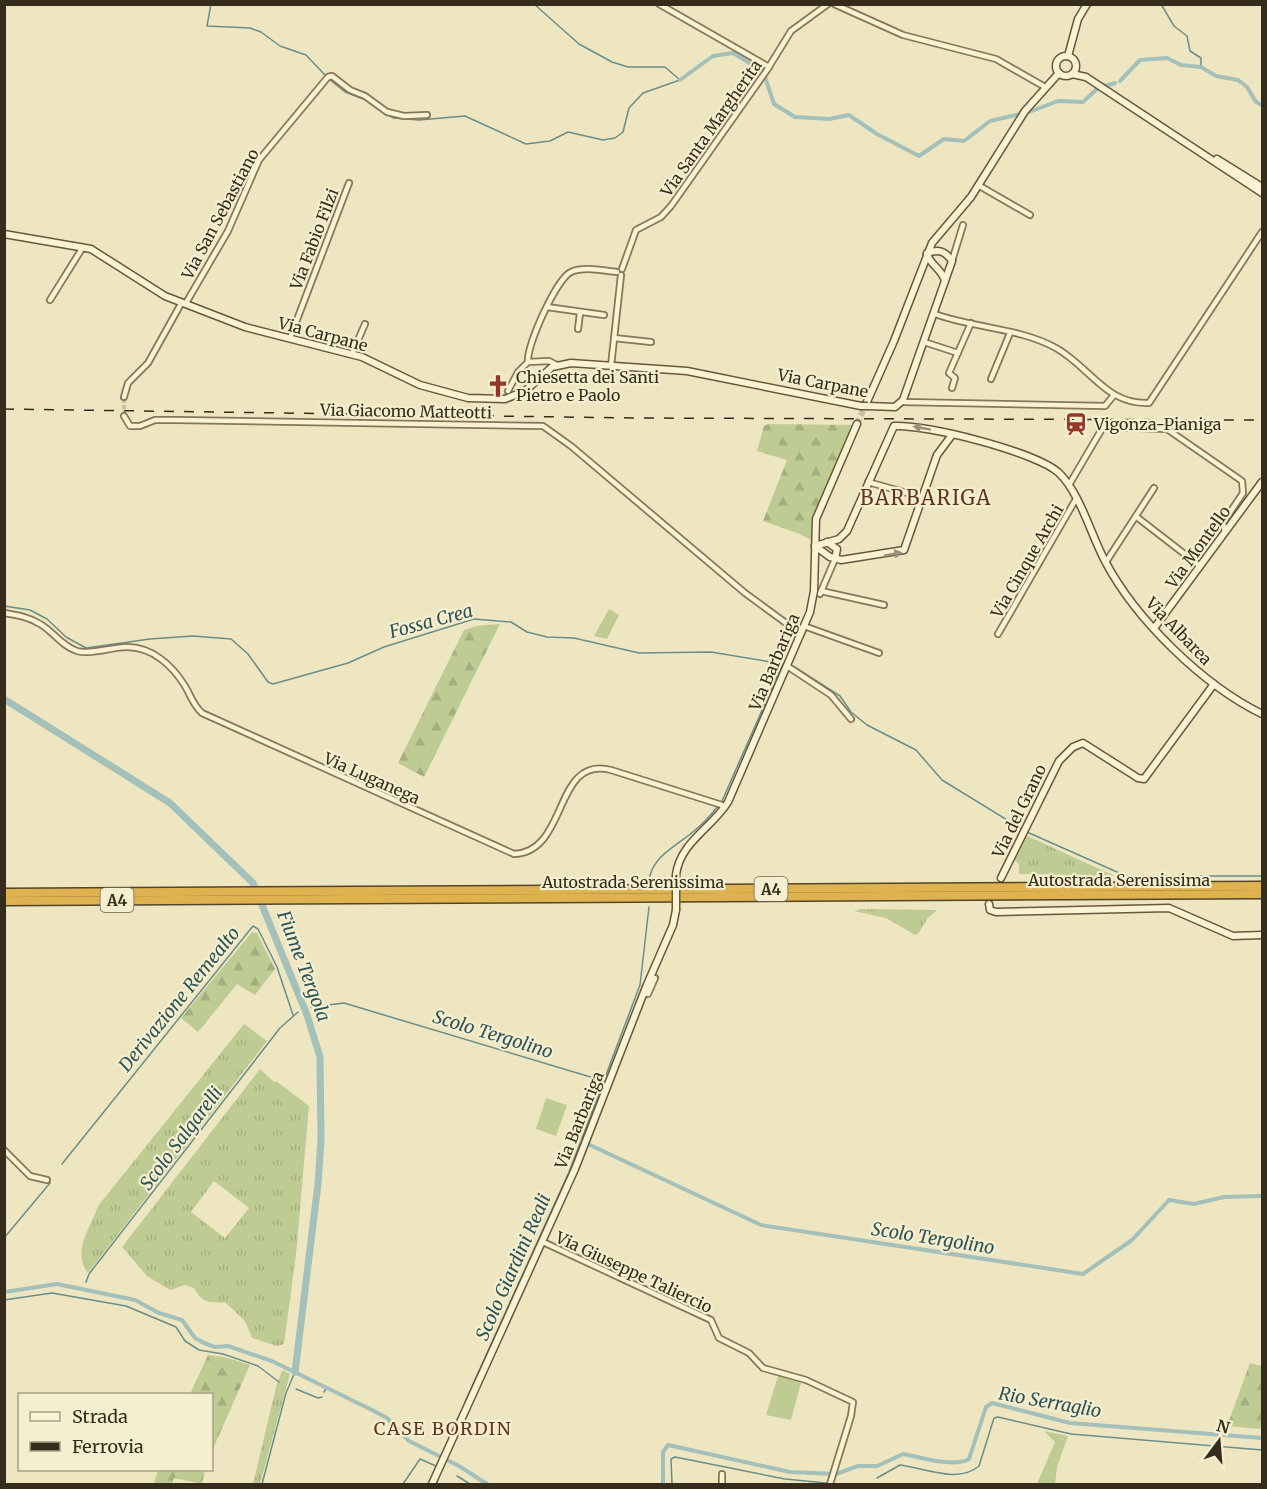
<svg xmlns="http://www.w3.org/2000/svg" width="1267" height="1489" viewBox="0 0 1267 1489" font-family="Merriweather,serif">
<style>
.grass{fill:url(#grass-tufts);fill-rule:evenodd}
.forest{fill:url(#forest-firs)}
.green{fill:#becc94}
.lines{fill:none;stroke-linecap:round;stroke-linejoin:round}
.stream{stroke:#6a8e89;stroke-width:1.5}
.canal{stroke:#a3c0bb;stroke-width:4}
.river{stroke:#a3c0bb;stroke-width:7}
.street-tunnel{stroke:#c9c19f;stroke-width:4.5;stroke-dasharray:4.5 2;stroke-linecap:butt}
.secondary-tunnel{stroke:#c9c19f;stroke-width:6;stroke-dasharray:6 3;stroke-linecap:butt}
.street-casing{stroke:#877758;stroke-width:8}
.secondary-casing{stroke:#68583b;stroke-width:9}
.highway-casing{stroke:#54442c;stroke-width:11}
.street{stroke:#f9f2d3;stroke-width:4.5}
.secondary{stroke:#f9f2d3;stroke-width:6}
.highway{stroke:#deb24f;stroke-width:8}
.rail{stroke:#362c1c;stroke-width:1.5;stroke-dasharray:10 10;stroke-linecap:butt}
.secondary-bridge-casing{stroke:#68583b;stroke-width:9;stroke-linecap:butt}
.secondary-bridge{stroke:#f9f2d3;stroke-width:6}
.oneway{fill:#988f78}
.labels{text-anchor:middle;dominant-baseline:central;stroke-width:4.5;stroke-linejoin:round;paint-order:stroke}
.shield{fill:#f5efcf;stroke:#6f6652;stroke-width:1.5}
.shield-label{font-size:15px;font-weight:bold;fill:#362c1c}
.street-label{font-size:16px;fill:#362c1c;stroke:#f5efcf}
.poi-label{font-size:16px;fill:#362c1c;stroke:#f5efcf;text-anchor:start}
.water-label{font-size:18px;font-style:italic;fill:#2c5356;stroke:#f5efcf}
.neighbourhood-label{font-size:18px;letter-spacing:1.5px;fill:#63341c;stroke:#f5efcf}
.quarter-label{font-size:20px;letter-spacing:1.5px;fill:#63341c;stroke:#f5efcf}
</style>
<defs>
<pattern id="grass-tufts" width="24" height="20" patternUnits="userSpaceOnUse" patternTransform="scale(1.5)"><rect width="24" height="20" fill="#becc94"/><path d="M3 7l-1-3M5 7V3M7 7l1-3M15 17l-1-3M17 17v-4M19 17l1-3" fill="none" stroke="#a4af7f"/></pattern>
<pattern id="forest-firs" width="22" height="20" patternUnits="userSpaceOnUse" patternTransform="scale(1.5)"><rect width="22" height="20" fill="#becc94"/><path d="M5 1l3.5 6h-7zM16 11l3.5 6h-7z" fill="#a4af7f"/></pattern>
</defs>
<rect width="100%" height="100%" fill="#eee6c0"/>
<g class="grass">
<path d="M1025,835L1115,876L1019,874V864L1013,858Z"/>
<path d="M861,909L937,910L927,919L918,934L915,935L886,918L854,911Z"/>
<path d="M244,1024L267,1041L88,1273C71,1251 91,1228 98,1206Z"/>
<path d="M260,1069L274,1082L276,1081L309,1106L296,1255L284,1344L277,1346L252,1338L245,1321L226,1303C210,1302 202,1304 194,1288L185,1285L170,1290L147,1276L122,1247ZM214,1181L249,1208L225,1238L191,1212Z"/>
<path d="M283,1370L290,1374L260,1484H253L277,1383Z"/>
</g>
<g class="forest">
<path d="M768,424L853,425L814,514L811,540L800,534L763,521L787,460L757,451L764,426Z"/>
<path d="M500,624L424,777L398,763L464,630L477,626Z"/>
<path d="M252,932L257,933L275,969L255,995L237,984L198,1032L181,1018Z"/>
<path d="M208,1355L224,1357L250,1365L212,1451V1394H190Z"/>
<path d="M1250,1363L1262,1366V1423L1260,1429L1227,1426Z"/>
<path d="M158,1470H205L202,1484L174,1478L172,1484H154Z"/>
</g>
<g class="green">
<path d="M609,609L619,615L607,639L594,636Z"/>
<path d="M546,1098L567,1105L556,1136L536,1129Z"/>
<path d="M778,1376L801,1383L791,1420L766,1415Z"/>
<path d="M1044,1431L1068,1436L1057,1467L1055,1484H1037L1055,1442Z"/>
</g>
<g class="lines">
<g class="stream">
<path d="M211,4L207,26L250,28L261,32L280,46L306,55L325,75"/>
<path d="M1161,4L1174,26L1187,36L1190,51L1201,58V67"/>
<path d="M329,79L345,92L366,100L393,118L419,120L465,116L526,144L550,141L568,132L603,140L615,138L623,132L629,108L643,93L680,80L665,67H628L612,62L579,44L534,4"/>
<path d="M4,606L30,610L47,619L66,637L86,648L150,639L193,636L231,639L248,654L268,682L273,684L348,663L384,647L474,619L511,622L527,632L547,637L574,638L639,653L711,652L783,664"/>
<path d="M793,666L840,696L851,712L867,725L916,750L942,780L1022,829"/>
<path d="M722,801L782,665"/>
<path d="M1027,832L1126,876H1262"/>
<path d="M649,880C653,855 677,846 694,831C703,824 711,815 718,806"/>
<path d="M311,1007L344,1003L604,1081L569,1172L465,1402"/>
<path d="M606,1075L640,985L649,907"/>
<path d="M62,1164L253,926L258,929L277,967L293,1015"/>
<path d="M4,1238L50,1183"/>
<path d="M86,1282L89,1274L280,1028L298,1012"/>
<path d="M4,1300L52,1293L126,1306L176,1327L185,1341L199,1350L223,1354L258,1366L279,1382"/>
<path d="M296,1389L318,1398L322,1397"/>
<path d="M324,1392L327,1387"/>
<path d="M457,1476L470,1484"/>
<path d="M877,1478L900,1465C924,1468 958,1484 979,1466L994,1418L998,1417L1071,1434L1262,1450"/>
<path d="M262,1484L286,1393L295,1372"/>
<path d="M403,1484L420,1459L436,1466"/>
<path d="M672,1484L671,1459L675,1457L785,1479L826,1483"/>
</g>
<g class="canal">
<path d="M680,80L713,56L733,53L763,71L774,104L795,117L829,119L849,115L877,134L919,156L944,139L964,141L990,121L1029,112L1058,101L1083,102L1098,88L1115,83"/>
<path d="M1120,81L1140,60L1167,58L1181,65L1201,67L1216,76L1238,80L1247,87L1256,102L1262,105"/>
<path d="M579,1141L582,1142"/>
<path d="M590,1145L761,1225L1083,1274L1132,1240L1169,1200L1194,1204L1224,1197L1262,1196"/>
<path d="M4,1292L57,1284L135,1300L159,1313L182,1320L195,1338L204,1343L215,1347L228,1346L272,1361L372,1410L387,1418L409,1441L459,1466L487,1484"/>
<path d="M663,1484V1452L668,1445L790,1472L836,1474L858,1466H877L903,1454C921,1457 953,1468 969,1459L986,1407L992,1403L1070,1423L1262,1438"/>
</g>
<path class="river" d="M4,699L170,803L253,883L307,1015L320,1057L321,1139L318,1184L295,1372"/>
<path class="street-tunnel" d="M124,416V397"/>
<path class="secondary-tunnel" d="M857,424L866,404"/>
<g class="street-casing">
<g id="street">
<path d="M659,4L769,67"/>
<path d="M834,4L903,35L996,59L1045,87"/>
<path d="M978,185L1030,215"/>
<path d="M952,261L963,225"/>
<path d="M622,269L636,230L661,217L671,206L767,70L791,31L828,4"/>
<path d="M50,300L83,247"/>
<path d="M186,303L228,231L259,160L328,77L332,76L350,90L365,96L387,112L404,116L427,115"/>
<path d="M547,307L604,315"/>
<path d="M935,314C973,328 1020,328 1056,348C1090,367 1106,405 1149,403L1262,232"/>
<path d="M578,329L580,313"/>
<path d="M290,338L349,183"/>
<path d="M614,338L651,342"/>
<path d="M924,342L958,353"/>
<path d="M352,354L365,324"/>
<path d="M528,362C526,346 557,278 571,272C584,266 604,271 617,272"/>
<path d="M611,366L621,275"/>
<path d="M991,379L1010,333"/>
<path d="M952,388L955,378L949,373L971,323"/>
<path d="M508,391L518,372L528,362L549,361L557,365"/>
<path d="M124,397L128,383L148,363L182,302"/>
<path d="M902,402L1105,406L1114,395"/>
<path d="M124,416L130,426H140L155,420H176L543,426L571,446L745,593L801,634"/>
<path d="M868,482L918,496"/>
<path d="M1069,485L1103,427L1167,429L1242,481L1243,493L1223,523L1225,532"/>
<path d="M1138,518L1200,566"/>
<path d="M1106,562L1154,488"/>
<path d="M821,591L884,605"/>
<path d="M820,594L835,559"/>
<path d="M4,613C17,615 29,617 40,624C53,631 61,646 77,651C90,655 112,647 127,647C152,647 172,665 185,686C191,696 193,705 202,713L514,854C569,852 553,755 611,770L725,806"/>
<path d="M804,626L879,653"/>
<path d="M998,634L1076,499"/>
<path d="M787,666L831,695L851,719"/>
<path d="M644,993L648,994L655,978"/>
<path d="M4,1150L30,1176L47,1180"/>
<path d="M543,1242L711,1320L719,1338L749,1353L763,1368L806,1380L853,1402L851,1416L830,1484"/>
<path d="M722,1484V1474"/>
</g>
</g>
<g class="secondary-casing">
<g id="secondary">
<circle cx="1066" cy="66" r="10"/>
<path d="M1068,56L1078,19L1087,4"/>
<path d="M1072,74L1086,77L1262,193"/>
<path d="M1217,159L1262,187"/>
<path d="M4,234L91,249L165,296L245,327L362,357L420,385L468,398L505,399L525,391L552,367L571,363L687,371L861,406"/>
<path d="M927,254C931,266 942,269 945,281"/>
<path d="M866,404L894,341L932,243L971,197L1025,111L1059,73"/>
<path d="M868,406L895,407L903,400L952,261C945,251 939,249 927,253"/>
<path d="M827,542L837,549L835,559"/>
<path d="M815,546L839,539L847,531L894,426C926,424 1036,452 1059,473C1080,493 1091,535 1105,561C1136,620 1203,685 1262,714"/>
<path d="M815,546L830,557L841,560L904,550L937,455L952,435"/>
<path d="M1155,627L1262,482"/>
<path d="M676,875C680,842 712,828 728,802L810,612L814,591L816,519L857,424"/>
<path d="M1001,878L1059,761L1073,747L1083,743L1138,778L1144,779L1214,684"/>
<path d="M989,904L990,910L996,912L1169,908L1233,936L1262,935"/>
<path d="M432,1484L575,1169L646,987L673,925L676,910"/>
</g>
</g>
<g class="highway-casing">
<g id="highway">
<path d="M4,893L1262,886"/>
<path d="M4,901L1262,894"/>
</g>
</g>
<use href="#street" class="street"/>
<use href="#secondary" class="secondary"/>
<use href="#highway" class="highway"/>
<path class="rail" d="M4,409L634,418L1262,420"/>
<g class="secondary-bridge-casing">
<g id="secondary-bridge">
<path d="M861,406H868"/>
<path d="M676,875V910"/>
</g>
</g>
<use href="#secondary-bridge" class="secondary-bridge"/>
</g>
<defs><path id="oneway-solid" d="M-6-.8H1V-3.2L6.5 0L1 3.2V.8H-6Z" transform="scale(1.5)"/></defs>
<g class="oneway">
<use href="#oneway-solid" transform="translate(922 428) rotate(-170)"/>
<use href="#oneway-solid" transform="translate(893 554) rotate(-11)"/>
</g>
<defs>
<g id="church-bare" transform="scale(1.8)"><path d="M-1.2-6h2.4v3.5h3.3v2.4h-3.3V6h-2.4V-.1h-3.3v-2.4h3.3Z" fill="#963628" stroke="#f5efcf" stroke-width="2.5" paint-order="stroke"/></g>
<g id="station-bare" transform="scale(1.8)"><path d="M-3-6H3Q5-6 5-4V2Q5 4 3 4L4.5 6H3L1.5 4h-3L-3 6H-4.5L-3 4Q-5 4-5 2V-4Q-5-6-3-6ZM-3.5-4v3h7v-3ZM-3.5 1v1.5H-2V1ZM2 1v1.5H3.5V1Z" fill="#963628" stroke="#f5efcf" stroke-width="2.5" paint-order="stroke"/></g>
</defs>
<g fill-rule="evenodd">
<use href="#church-bare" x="498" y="386"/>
<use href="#station-bare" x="1076" y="424"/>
</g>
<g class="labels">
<g class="shield">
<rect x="754.5" y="877" width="33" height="24" rx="4.5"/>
<rect x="100.5" y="888" width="33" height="24" rx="4.5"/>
</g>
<g class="shield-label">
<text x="771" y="889">A4</text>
<text x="117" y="900">A4</text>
</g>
<g class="street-label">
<text transform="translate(711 128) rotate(-55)">Via Santa Margherita</text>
<text transform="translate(220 214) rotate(-62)">Via San Sebastiano</text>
<text transform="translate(314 239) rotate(-69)">Via Fabio Filzi</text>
<text transform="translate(323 334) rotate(15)">Via Carpane</text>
<text transform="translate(823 383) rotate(11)">Via Carpane</text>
<text transform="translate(406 411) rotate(1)">Via Giacomo Matteotti</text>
<text transform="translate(1198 547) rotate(-54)">Via Montello</text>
<text transform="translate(1027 561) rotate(-60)">Via Cinque Archi</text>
<text transform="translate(1179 631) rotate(46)">Via Albarea</text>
<text transform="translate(774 662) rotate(-67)">Via Barbariga</text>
<text transform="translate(372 778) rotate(24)">Via Luganega</text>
<text transform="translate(1019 811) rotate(-64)">Via del Grano</text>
<text x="1119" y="880">Autostrada Serenissima</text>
<text x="633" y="882">Autostrada Serenissima</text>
<text transform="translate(579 1120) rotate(-68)">Via Barbariga</text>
<text transform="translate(634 1272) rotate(25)">Via Giuseppe Taliercio</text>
</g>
<g class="poi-label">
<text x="516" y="377">Chiesetta dei Santi<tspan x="516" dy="18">Pietro e Paolo</tspan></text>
<text x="1094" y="424">Vigonza-Pianiga</text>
</g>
<g class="water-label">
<text transform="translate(431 621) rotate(-15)">Fossa Crea</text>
<text transform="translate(304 966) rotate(69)">Fiume Tergola</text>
<text transform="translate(179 999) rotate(-51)">Derivazione Remealto</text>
<text transform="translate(493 1034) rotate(17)">Scolo Tergolino</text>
<text transform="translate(181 1138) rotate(-53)">Scolo Salgarelli</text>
<text transform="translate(933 1238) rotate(9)">Scolo Tergolino</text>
<text transform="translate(513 1267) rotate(-66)">Scolo Giardini Reali</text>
<text transform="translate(1050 1402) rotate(10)">Rio Serraglio</text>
</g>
<g class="neighbourhood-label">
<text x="443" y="1428">CASE BORDIN</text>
</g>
<g class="quarter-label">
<text x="926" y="497">BARBARIGA</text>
</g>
</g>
<rect width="1267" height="1489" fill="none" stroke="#362c1c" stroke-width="12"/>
<rect x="18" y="1393" width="195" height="78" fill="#f5efcf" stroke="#a9a187" stroke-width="1.5"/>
<rect x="30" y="1412" width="30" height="9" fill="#f9f2d3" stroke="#a9a187" stroke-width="1.5"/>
<text x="72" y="1423" font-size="18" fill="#362c1c">Strada</text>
<rect x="30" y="1442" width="30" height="9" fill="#362c1c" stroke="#a9a187" stroke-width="1.5"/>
<text x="72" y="1453" font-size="18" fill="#362c1c">Ferrovia</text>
<g transform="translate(1219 1441) rotate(16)" stroke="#f5efcf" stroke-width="4.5" paint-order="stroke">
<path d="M0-4.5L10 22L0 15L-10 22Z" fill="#362c1c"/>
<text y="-9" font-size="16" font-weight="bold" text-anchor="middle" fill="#362c1c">N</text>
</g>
</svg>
